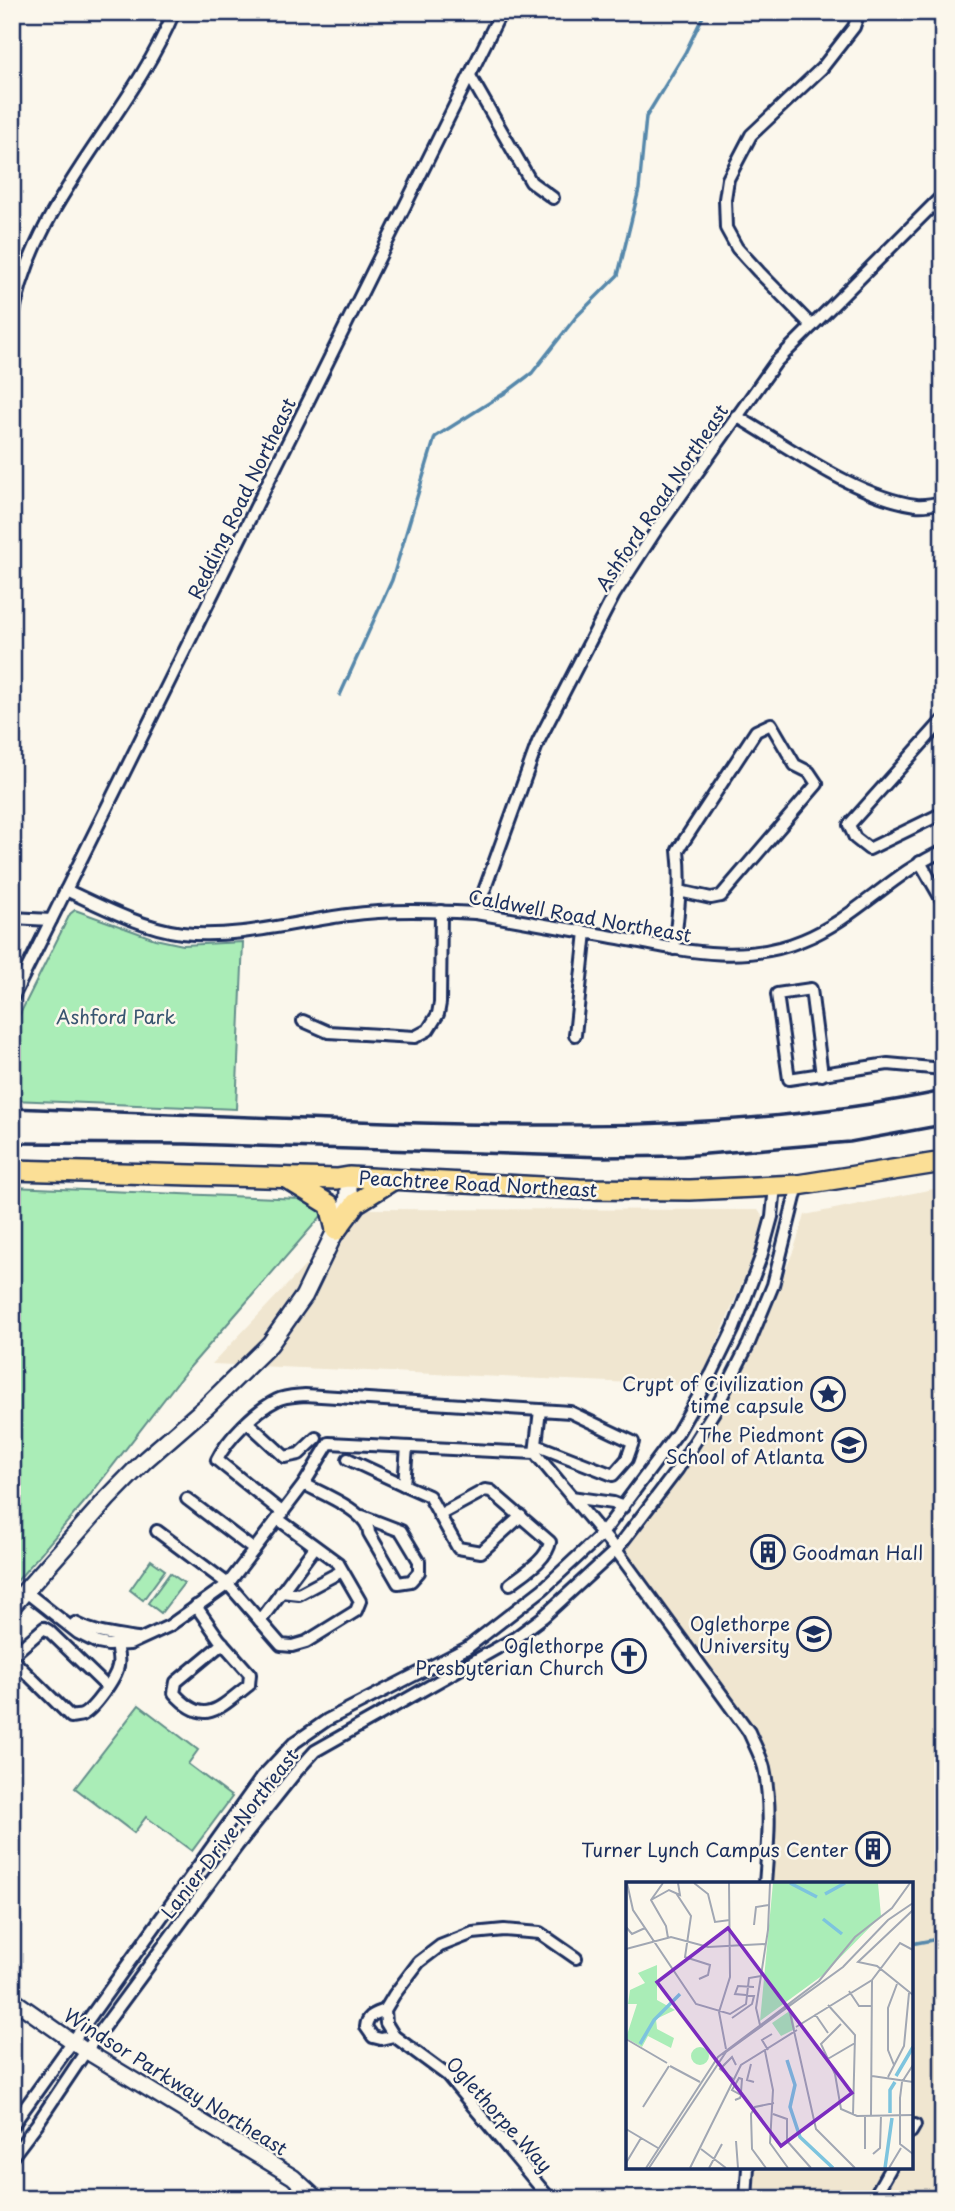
<svg xmlns="http://www.w3.org/2000/svg" width="955" height="2211" viewBox="0 0 955 2211" font-family="'Playpen Sans',sans-serif">
<style>
.built{fill:#f0e6d0}
.green{fill:#aaedb7;stroke:#628e8a;stroke-width:2}
.lines{fill:none;stroke-linecap:round;stroke-linejoin:round}
.stream{stroke:#5688ab;stroke-width:3.5}
.minor-casing{stroke:#1b2f5e;stroke-width:16}
.tertiary-casing{stroke:#1b2f5e;stroke-width:19}
.secondary-casing{stroke:#1b2f5e;stroke-width:21}
.trunk-casing{stroke:#1b2f5e;stroke-width:24}
.minor{stroke:#fbf7ec;stroke-width:10}
.tertiary{stroke:#fbf7ec;stroke-width:14}
.secondary{stroke:#fbf7ec;stroke-width:16}
.trunk{stroke:#fbdf96;stroke-width:19}
.rail{stroke:#1b2f5e;stroke-width:3.5}
.labels{text-anchor:middle;dominant-baseline:central;stroke-width:5;stroke-linejoin:round;paint-order:stroke}
.street-label{font-size:19px;fill:#1b2f5e;stroke:#fbf7ec}
.park-label{font-size:19px;fill:#385570;stroke:#fbf7ec}
.poi-label{font-size:19px;fill:#1b2f5e;stroke:#fbf7ec;text-anchor:end}
.inset-river{fill:none;stroke:#7dc4de;stroke-width:3.5}
.inset-road{fill:none;stroke:#a1a7b3;stroke-width:2}
.view{fill:#7b2cbf;fill-opacity:0.15;stroke:#7b2cbf;stroke-width:3.5}
.inset-edge{fill:none;stroke:#1b2f5e;stroke-width:3.5}
</style>
<rect width="100%" height="100%" fill="#fbf7ec"/>
<filter id="ink" filterUnits="userSpaceOnUse"><feTurbulence type="fractalNoise" baseFrequency=".0143" numOctaves="2"/><feDisplacementMap in="SourceGraphic" scale="14" xChannelSelector="R" yChannelSelector="G"/><feConvolveMatrix kernelMatrix="1 2 1 2 8 2 1 2 1" color-interpolation-filters="sRGB"/></filter>
<g filter="url(#ink)">
<g class="built">
<path d="M943,1187V2199H749L751,2167H911V1884H769L775,1792L770,1772L762,1750L747,1719L622,1549L682,1474L718,1418L767,1317L794,1249L805,1215Z"/>
<path d="M359,1209L758,1210L767,1223L702,1379L721,1387L212,1364Z"/>
</g>
<g class="green">
<path d="M75,910L155,939L183,945L243,942L236,1109L12,1100V1030L70,914Z"/>
<path d="M12,1187L325,1200L330,1206L183,1375L87,1499L12,1587Z"/>
<path d="M151,1560L165,1570L143,1600L130,1590Z"/>
<path d="M170,1573L184,1583L161,1613L148,1603Z"/>
<path d="M139,1705L198,1750L188,1764L232,1797L192,1851L146,1817L134,1833L75,1788Z"/>
</g>
<g class="lines">
<g class="stream">
<path d="M340,695L392,580L435,437L508,391L532,373L576,317L618,275L639,189L646,117L685,53L705,12"/>
<path d="M911,1944L943,1938"/>
</g>
<g class="minor-casing">
<g id="minor">
<path d="M470,76L531,182L553,198"/>
<path d="M12,323C30,204 129,120 174,12"/>
<path d="M812,326L759,272L737,248L726,228L725,199L728,179L751,135L822,68L854,27L859,12"/>
<path d="M736,416C788,446 856,497 916,505C924,506 934,504 943,502"/>
<path d="M943,720L849,825L855,838L869,849L943,813"/>
<path d="M920,862L943,902"/>
<path d="M66,890C102,907 143,928 182,933C237,939 294,922 348,915C391,909 433,911 476,913C520,921 564,928 608,936C674,948 739,967 803,940C855,919 891,874 943,851"/>
<path d="M476,913L538,742L614,595L657,529L776,362L943,195"/>
<path d="M12,918L51,920"/>
<path d="M674,949C678,916 682,883 678,850L756,731L771,724L795,765L809,772L817,784L721,896L711,898L679,891"/>
<path d="M12,999L501,12"/>
<path d="M303,1021L328,1032L415,1037L428,1030L438,1014L440,1003L441,911"/>
<path d="M575,1035L586,932"/>
<path d="M822,1075L811,989L777,994L789,1079L888,1064L943,1069"/>
<path d="M248,1423L285,1457L299,1454L316,1438"/>
<path d="M535,1453L540,1410L570,1412L633,1442L627,1459L613,1475L536,1445"/>
<path d="M348,1459L404,1485L407,1447"/>
<path d="M304,1484C321,1493 369,1512 369,1533L398,1583L411,1581L419,1572V1561L401,1531L362,1516"/>
<path d="M404,1485L429,1496L458,1548L481,1552L521,1516"/>
<path d="M571,1497L613,1503L623,1507"/>
<path d="M187,1499L254,1550"/>
<path d="M283,1513L217,1460C227,1439 256,1410 277,1400C285,1396 296,1396 305,1395L540,1410"/>
<path d="M439,1515L485,1490L491,1491L550,1542C547,1560 524,1573 510,1584"/>
<path d="M157,1531L228,1584L281,1645L292,1646L306,1642L356,1611L360,1601L338,1563L278,1519"/>
<path d="M26,1592L78,1633L98,1643L108,1645L130,1644L169,1626L228,1584L304,1484L329,1443L535,1453L616,1550L749,1732C754,1744 761,1756 764,1768C772,1806 768,1845 765,1884"/>
<path d="M281,1592L299,1594L342,1571"/>
<path d="M196,1606L219,1639L250,1674L249,1685C219,1708 205,1728 174,1693L176,1682L223,1643"/>
<path d="M260,1621L315,1547"/>
<path d="M75,1623C95,1634 114,1635 137,1639"/>
<path d="M107,1687L49,1631L44,1628L15,1653L13,1660L71,1717C75,1716 79,1716 82,1715C93,1710 116,1678 118,1666C119,1662 118,1655 117,1650"/>
<path d="M385,2010C375,2014 367,2015 366,2027L373,2037L381,2039L394,2036"/>
<path d="M12,2126L262,1777L294,1743L327,1720L467,1648L543,1589L602,1534L678,1432L712,1373L734,1328L761,1257L772,1217L775,1186"/>
<path d="M911,2132L915,2125"/>
<path d="M12,2157L37,2124L86,2051L237,1846L296,1772L315,1751L515,1638L543,1617L616,1550L677,1470L715,1410L749,1343L773,1285L798,1185"/>
<path d="M550,2199L447,2075L394,2036L386,2023L385,2010L394,1995L419,1962L440,1946L473,1933L504,1930L540,1933L576,1958"/>
<path d="M746,2199L748,2167"/>
<path d="M873,2199L891,2167"/>
</g>
</g>
<g class="tertiary-casing">
<path id="tertiary" d="M12,1999L86,2051L293,2177L317,2199"/>
</g>
<g class="secondary-casing">
<path id="secondary" d="M12,1606L107,1499L145,1460L206,1407L270,1344L304,1296L336,1230L348,1201L349,1177"/>
</g>
<g class="trunk-casing">
<g id="trunk">
<path d="M12,1170L337,1179L349,1177L579,1189L690,1190L798,1185L943,1162"/>
<path d="M286,1178L330,1205L336,1230"/>
<path d="M336,1230L356,1203L391,1181"/>
</g>
</g>
<use href="#minor" class="minor"/>
<use href="#tertiary" class="tertiary"/>
<use href="#secondary" class="secondary"/>
<use href="#trunk" class="trunk"/>
<g class="rail">
<path d="M12,1108C127,1112 242,1116 357,1121C554,1128 749,1131 943,1091"/>
<path d="M12,1143L186,1144L604,1157L683,1156L850,1142L943,1125"/>
</g>
</g>
</g>
<defs>
<g id="sight-ring" transform="scale(1.75)"><circle r="9.5" fill="#fbf7ec" stroke="#1b2f5e" stroke-width="1.5"/><path d="M0-6L1.8-2.2L6-1.7L2.9 1.2L3.7 5.4L0 3.3L-3.7 5.4L-2.9 1.2L-6-1.7L-1.8-2.2Z" fill="#1b2f5e"/></g>
<g id="school-ring" transform="scale(1.75)"><circle r="9.5" fill="#fbf7ec" stroke="#1b2f5e" stroke-width="1.5"/><path d="M0-5L7-2L0 1L-7-2ZM-4 1L0 2.5L4 1V4Q0 6-4 4Z" fill="#1b2f5e"/></g>
<g id="building-ring" transform="scale(1.75)"><circle r="9.5" fill="#fbf7ec" stroke="#1b2f5e" stroke-width="1.5"/><path d="M-4-6H4V6H1V3H-1V6H-4ZM-2.5-4.3h1.7v1.8h-1.7ZM.8-4.3h1.7v1.8H.8ZM-2.5-1h1.7V.8h-1.7ZM.8-1h1.7V.8H.8Z" fill="#1b2f5e"/></g>
<g id="university-ring" transform="scale(1.75)"><circle r="9.5" fill="#fbf7ec" stroke="#1b2f5e" stroke-width="1.5"/><path d="M0-5L7-2L0 1L-7-2ZM-4 1L0 2.5L4 1V4Q0 6-4 4Z" fill="#1b2f5e"/></g>
<g id="church-ring" transform="scale(1.75)"><circle r="9.5" fill="#fbf7ec" stroke="#1b2f5e" stroke-width="1.5"/><path d="M-1.2-6h2.4v3.5h3.3v2.4h-3.3V6h-2.4V-.1h-3.3v-2.4h3.3Z" fill="#1b2f5e"/></g>
</defs>
<g fill-rule="evenodd">
<use href="#sight-ring" x="828" y="1394"/>
<use href="#school-ring" x="849" y="1445"/>
<use href="#building-ring" x="768" y="1552"/>
<use href="#university-ring" x="814" y="1634"/>
<use href="#church-ring" x="629" y="1656"/>
<use href="#building-ring" x="873" y="1849"/>
</g>
<g class="labels">
<g class="street-label">
<text transform="translate(661 497) rotate(-56)">Ashford Road Northeast</text>
<text transform="translate(241 498) rotate(-64)">Redding Road Northeast</text>
<text transform="translate(580 915) rotate(10)">Caldwell Road Northeast</text>
<text transform="translate(478 1183) rotate(3)">Peachtree Road Northeast</text>
<text transform="translate(229 1833) rotate(-52)">Lanier Drive Northeast</text>
<text transform="translate(176 2081) rotate(32)">Windsor Parkway Northeast</text>
<text transform="translate(500 2114) rotate(48)">Oglethorpe Way</text>
</g>
<g class="park-label">
<text x="116" y="1016">Ashford Park</text>
</g>
<g class="poi-label">
<text x="804" y="1383">Crypt of Civilization<tspan x="804" dy="22">time capsule</tspan></text>
<text x="824" y="1434">The Piedmont<tspan x="824" dy="22">School of Atlanta</tspan></text>
<text x="792" y="1552" text-anchor="start">Goodman Hall</text>
<text x="790" y="1623">Oglethorpe<tspan x="790" dy="22">University</tspan></text>
<text x="604" y="1645">Oglethorpe<tspan x="604" dy="22">Presbyterian Church</tspan></text>
<text x="848" y="1849">Turner Lynch Campus Center</text>
</g>
</g>
<g transform="translate(626 1882)">
<rect width="287" height="287" fill="#fbf7ec"/>
<path d="M147,1H252L255,34L197,93L134,139ZM31,83V118L49,128L30,137L31,147L48,156L45,166L22,154L16,165L0,156L11,122H2L4,108L19,101L12,91ZM165,128L169,147L155,154L146,141ZM65 174a9 9 0 1 1 18 0a9 9 0 1 1-18 0Z" fill="#aaedb7"/>
<path class="inset-river" d="M164,1L191,15M199,12L219,1M197,37L216,52M14,162L28,138L54,112M161,178L169,203L164,225L174,255L207,286M270,194L287,165M264,231V208L269,200M259,286L266,236"/>
<path class="inset-road" d="M1,1L7,28L70,122L104,132L120,122L123,96L135,94M37,1L25,18L40,44L42,56M68,1L82,12L89,40L104,38M50,11L65,34L59,75L84,83L82,93L73,97M25,18L43,8L54,13L52,1M287,28L232,80L251,84L287,113M128,43L130,25L143,23M0,45L6,52L19,46M0,67L45,55L82,65L139,62M223,109L233,124H246M120,113L109,112L112,104L128,105M162,122L190,247L229,286M202,123L229,153L227,233M189,132L202,151M106,136L126,122L128,114H120M215,142L195,162L209,192L215,227L231,234L287,233M134,143L130,126L142,48L144,1M170,145L246,98L274,61L287,68M0,157L41,181M100,167L93,130L104,95L103,1M142,168L136,158L146,152M139,169L147,208L144,261L162,286M200,178L229,161M125,182L121,198L128,200M268,183L262,168V126L271,102M287,183L276,200L274,216V262L287,272M44,184L74,200M246,194L287,200M262,195L278,164L283,111M107,197L94,187L106,175L110,183M109,218L114,216L115,213V210L116,197L113,196L106,208L115,213M17,225L43,184M147,232L161,237V259L185,286M245,233L246,98M239,234V267M0,247L32,266M110,259L112,286M75,267L100,286M247,272L254,266L255,233M0,281L15,256M20,286L92,175L193,99L229,55L266,26L284,1M23,286L100,170L217,85L262,38L287,21M64,286L115,183L171,148M83,286L96,262M140,286L126,267L125,232L129,225L148,221M263,286L275,266"/>
<path class="view" d="M102,46L226,211L155,264L31,100Z"/>
<rect width="287" height="287" class="inset-edge"/>
</g>
<rect width="955" height="2211" fill="none" stroke="#fbf7ec" stroke-width="42"/>
<rect x="21" y="21" width="913" height="2169" fill="none" stroke="#1b2f5e" stroke-width="2.5" filter="url(#ink)"/>
</svg>
